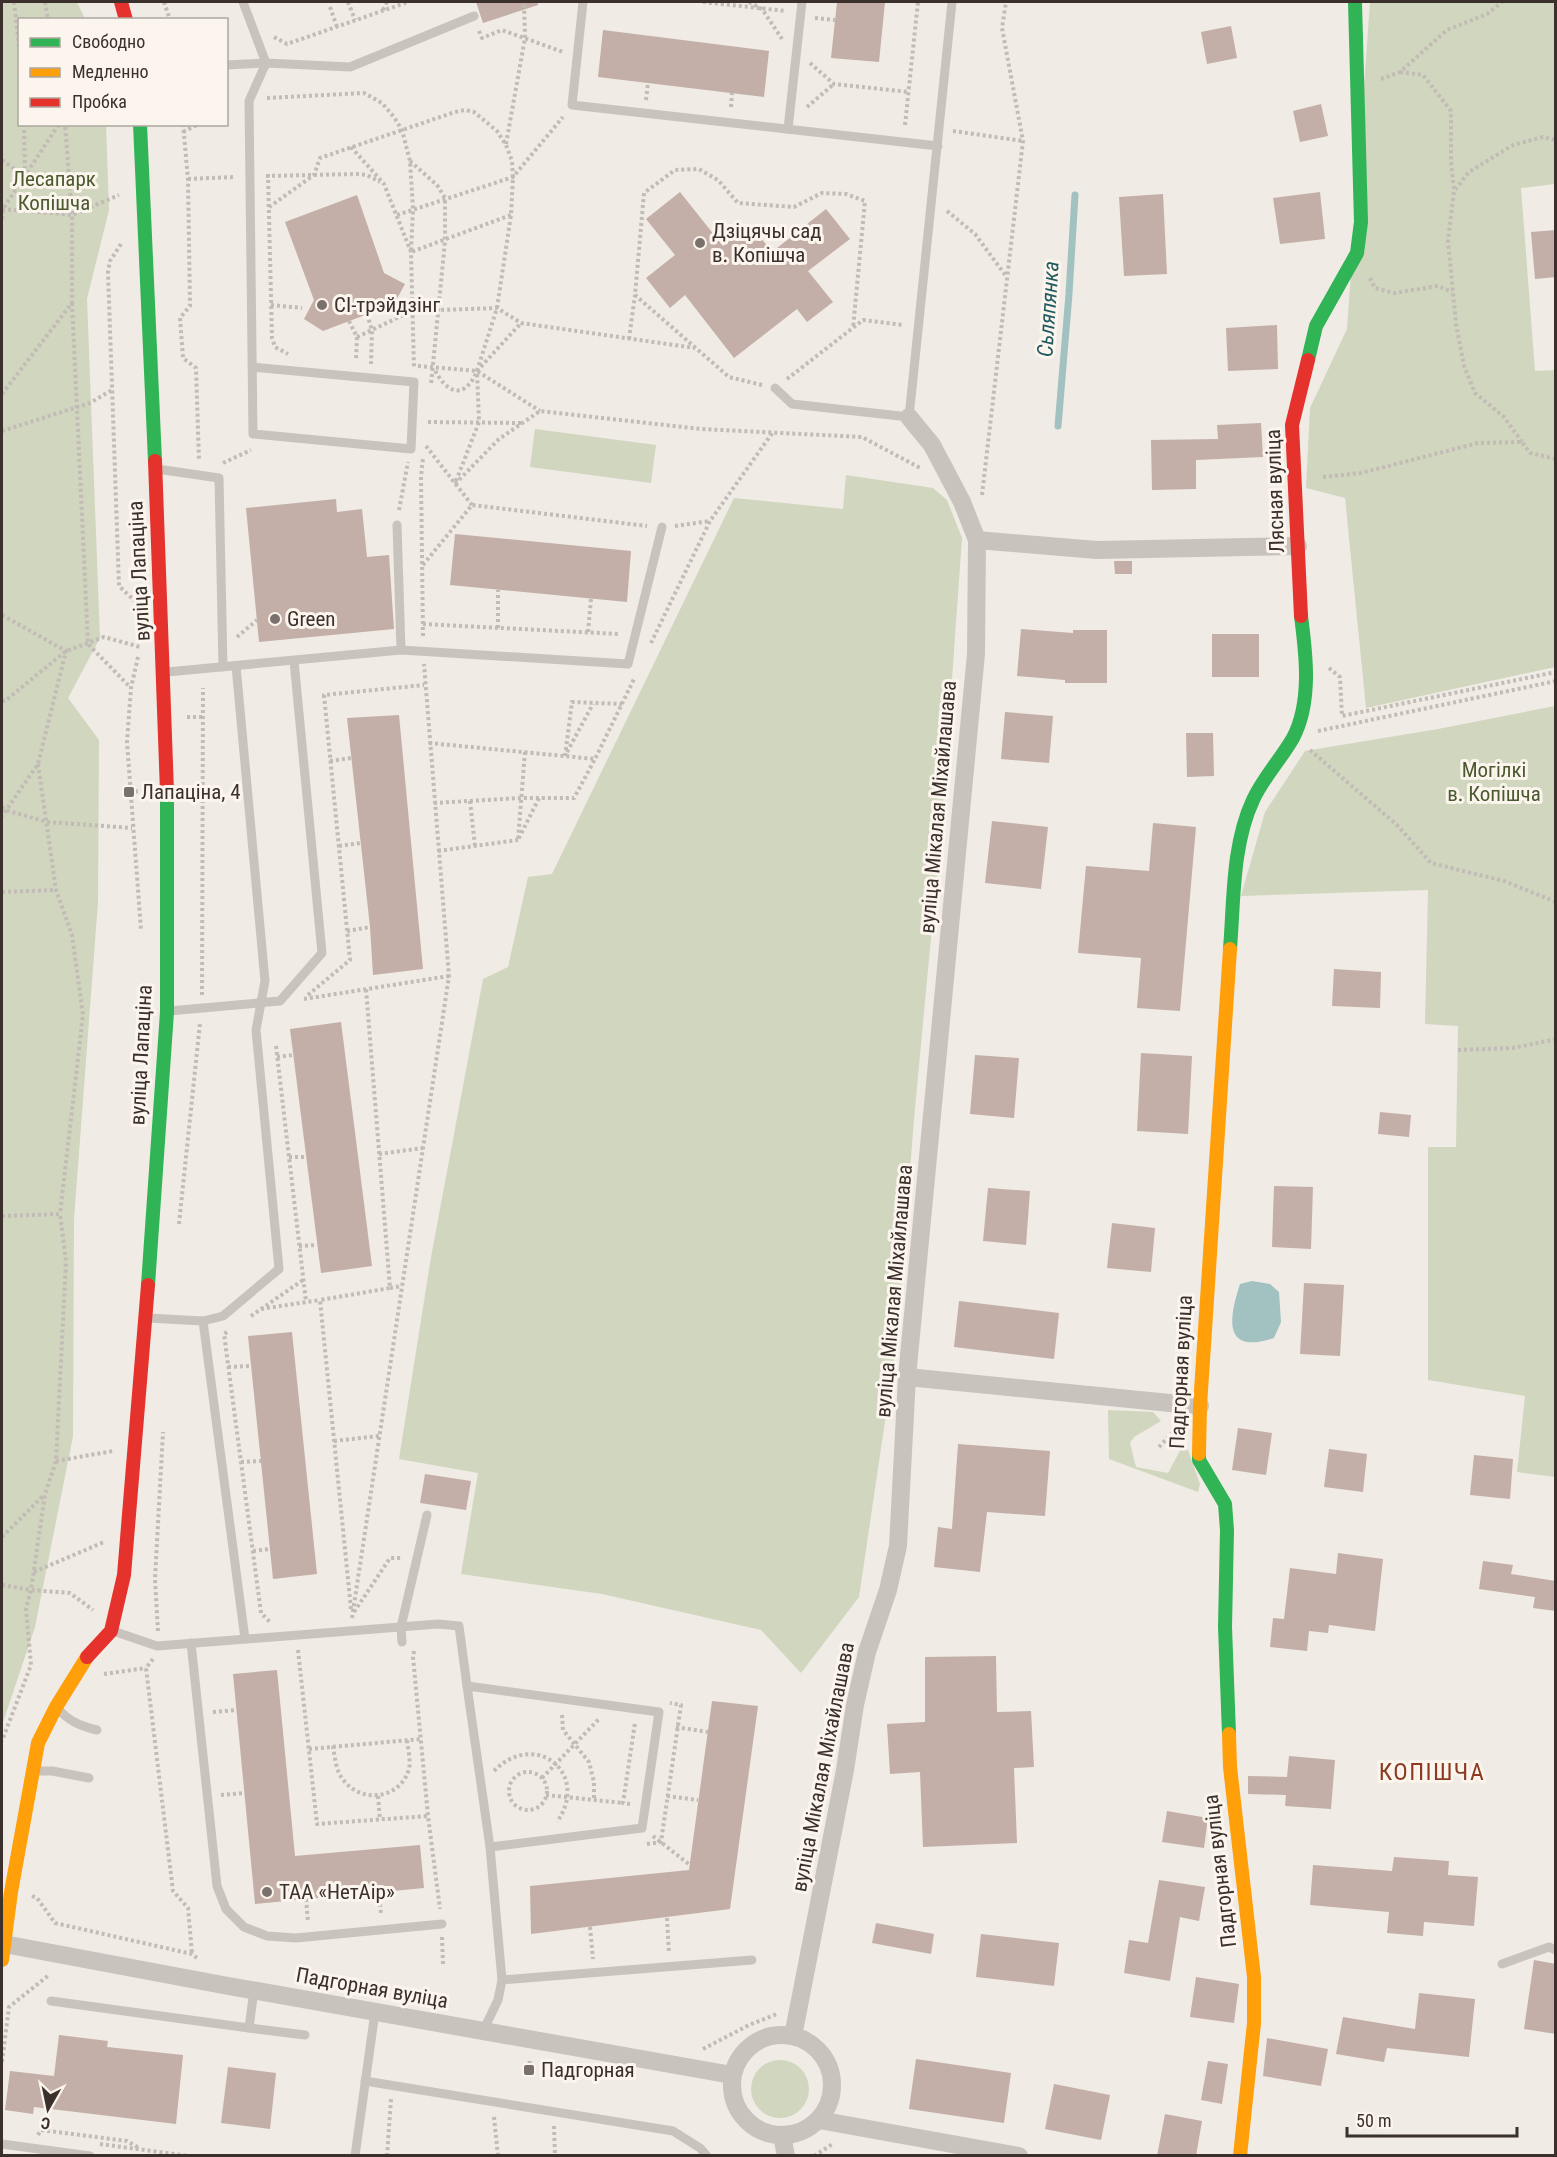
<svg xmlns="http://www.w3.org/2000/svg" width="1557" height="2157" viewBox="0 0 1557 2157" font-family="'Roboto Condensed',sans-serif">
<style>
.green{fill:#d1d6bf}
.water{fill:#a1c2c1}
.lines{fill:none;stroke-linecap:round;stroke-linejoin:round}
.stream{stroke:#a1c2c1;stroke-width:7}
.building{fill:#c3afa7}
.path{stroke:#c2bbb6;stroke-width:4;stroke-dasharray:3 3;stroke-linecap:butt}
.lane{stroke:#c9c3be;stroke-width:9}
.street{stroke:#c9c3be;stroke-width:18}
.fast{stroke:#30b455;stroke-width:14}
.slow{stroke:#ff9f0a;stroke-width:14}
.jam{stroke:#e5322d;stroke-width:14}
.poi-dot{fill:#7a716c;stroke:#fbf5ee;stroke-width:2}
.labels{text-anchor:middle;dominant-baseline:central;stroke-width:6;stroke-linejoin:round;paint-order:stroke}
.park-label{font-size:21px;fill:#4a5a2e;stroke:#fbf5ee}
.poi-label{font-size:21px;fill:#3b302b;stroke:#fbf5ee;text-anchor:start}
.street-label{font-size:21px;fill:#3b302b;stroke:#fbf5ee}
.water-label{font-size:22px;font-style:italic;fill:#1f5a5e;stroke:#fbf5ee}
.quarter-label{font-size:24px;letter-spacing:1.5px;fill:#8c3b22;stroke:#fbf5ee}
</style>
<rect width="100%" height="100%" fill="#f0ebe5"/>
<g class="green">
<path d="M2,2H77L85,19L20,20V124L106,125L109,210L87,299L100,638L68,698L99,740L98,902L74,1219L73,1436L35,1627L2,1725Z"/>
<path d="M1370,2H1555V184L1521,188L1535,371L1555,370V667L1366,708L1345,498L1306,488L1310,408L1347,329Z"/>
<path d="M535,429L656,445L651,483L530,467Z"/>
<path d="M846,475L933,488L947,500L962,538L942,820L914,1119L897,1340L859,1597L801,1673L761,1630L602,1594L461,1574L478,1473L399,1459L431,1257L483,979L508,967L528,877L552,874L734,498L843,509Z"/>
<path d="M1555,706V1477L1517,1472L1525,1396L1428,1380V1147H1456L1458,1026L1425,1024L1428,890L1241,896L1265,812L1305,751L1438,729Z"/>
<path d="M1108,1410L1153,1412L1161,1421L1134,1437L1130,1443L1136,1467L1168,1473L1182,1447L1188,1450L1200,1484L1198,1492L1109,1459Z"/>
<circle cx="780" cy="2089" r="29"/>
</g>
<path class="water" d="M1252,1281L1270,1284L1279,1292L1281,1322L1274,1338C1222,1355 1229,1318 1240,1284Z"/>
<g class="lines">
<path class="stream" d="M1058,426L1069,294L1075,195"/>
</g>
<g class="building">
<path d="M476,2H538V5L483,23Z"/>
<path d="M837,2H885L879,62L831,58Z"/>
<path d="M1231,26L1237,58L1207,64L1201,32Z"/>
<path d="M603,30L769,51L764,97L598,77Z"/>
<path d="M1321,104L1328,136L1300,142L1293,111Z"/>
<path d="M680,192L723,246L750,224L772,252L826,209L850,239L808,271L833,302L807,322L797,309L734,358L685,295L670,308L646,278L675,255L646,219Z"/>
<path d="M1320,192L1325,239L1280,244L1273,198Z"/>
<path d="M1163,194L1167,274L1124,276L1119,197Z"/>
<path d="M357,195L384,273L405,284L394,304L323,331L304,319L314,300L285,222Z"/>
<path d="M1556,230V277L1535,279L1531,232Z"/>
<path d="M1277,325L1278,369L1228,371L1226,328Z"/>
<path d="M1261,423L1263,457L1196,460V489L1152,490L1151,440L1218,439L1217,425Z"/>
<path d="M336,499L337,512L362,509L367,557L389,555L394,629L259,642L246,508Z"/>
<path d="M455,534L631,551L627,602L450,585Z"/>
<path d="M1114,561H1132V574H1115Z"/>
<path d="M1021,629L1073,633V630H1107V683H1065V680L1017,676Z"/>
<rect x="1212" y="634" width="47" height="43"/>
<path d="M1005,712L1053,716L1049,763L1001,759Z"/>
<path d="M399,715L423,969L373,975L370,927L347,718Z"/>
<path d="M1186,733H1213L1214,776L1187,777Z"/>
<path d="M992,821L1048,827L1041,889L985,883Z"/>
<path d="M1153,823L1196,827L1180,1011L1137,1008L1141,958L1078,953L1086,866L1149,871Z"/>
<path d="M1334,969L1381,972L1380,1008L1332,1006Z"/>
<path d="M341,1022L372,1266L321,1273L290,1029Z"/>
<path d="M1141,1053L1192,1056L1188,1134L1137,1131Z"/>
<path d="M975,1055L1019,1058L1014,1118L970,1114Z"/>
<path d="M1380,1112L1411,1115L1409,1137L1378,1134Z"/>
<path d="M1274,1186L1313,1187L1311,1249L1272,1247Z"/>
<path d="M988,1188L1030,1191L1026,1245L983,1241Z"/>
<path d="M1112,1223L1155,1228L1151,1272L1107,1268Z"/>
<path d="M1304,1283L1344,1285L1340,1356L1300,1354Z"/>
<path d="M959,1301L1059,1313L1054,1359L954,1347Z"/>
<path d="M292,1332L317,1574L273,1579L248,1336Z"/>
<path d="M1238,1428L1272,1433L1266,1475L1232,1470Z"/>
<path d="M958,1444L1050,1451L1045,1516L987,1512L980,1572L934,1567L938,1527L952,1529Z"/>
<path d="M1329,1449L1367,1454L1363,1492L1324,1487Z"/>
<path d="M1474,1455L1513,1459L1510,1499L1470,1495Z"/>
<path d="M425,1474L471,1481L466,1510L420,1503Z"/>
<path d="M1338,1553L1383,1559L1375,1631L1329,1625L1328,1633L1309,1631L1307,1651L1270,1647L1273,1618L1284,1619L1290,1568L1336,1574Z"/>
<path d="M1483,1561L1513,1565L1511,1574L1556,1581V1611L1533,1608L1535,1597L1479,1589Z"/>
<path d="M996,1656L997,1712L1031,1711L1034,1767L1014,1768L1017,1843L923,1847L920,1772L890,1774L887,1724L925,1722V1657Z"/>
<path d="M277,1670L295,1856L420,1845L424,1888L255,1904L233,1674Z"/>
<path d="M712,1701L758,1706L730,1909L531,1934L530,1886L689,1870Z"/>
<path d="M1289,1756L1335,1760L1331,1809L1285,1806L1286,1795L1248,1794V1776L1287,1777Z"/>
<path d="M1167,1811L1208,1818L1204,1848L1162,1842Z"/>
<path d="M1394,1857L1449,1861L1448,1875L1478,1877L1474,1926L1424,1922L1423,1936L1387,1933L1389,1912L1310,1905L1313,1865L1392,1871Z"/>
<path d="M1159,1880L1205,1887L1199,1921L1180,1917L1170,1981L1124,1973L1129,1940L1148,1943Z"/>
<path d="M876,1923L934,1934L931,1954L872,1943Z"/>
<path d="M981,1934L1059,1943L1054,1986L976,1977Z"/>
<path d="M1534,1960L1556,1964V2034L1524,2029Z"/>
<path d="M1196,1977L1239,1984L1234,2023L1190,2017Z"/>
<path d="M1419,1993L1475,1999L1469,2057L1387,2048L1384,2062L1336,2054L1343,2017L1415,2029Z"/>
<path d="M59,2035L108,2041L107,2047L183,2055L176,2124L34,2107L33,2114L5,2110L10,2071L54,2076Z"/>
<path d="M1267,2038L1328,2049L1321,2086L1263,2076Z"/>
<path d="M916,2059L1011,2073L1004,2123L909,2109Z"/>
<path d="M1208,2061L1228,2064L1222,2104L1201,2100Z"/>
<path d="M228,2067L276,2073L270,2129L221,2123Z"/>
<path d="M1054,2084L1110,2095L1101,2140L1045,2129Z"/>
<path d="M1165,2114L1202,2121L1196,2156H1157Z"/>
</g>
<g class="lines">
<g class="path">
<path d="M14,2L20,54"/>
<path d="M45,2L48,20"/>
<path d="M164,2L170,20"/>
<path d="M348,2L355,20"/>
<path d="M703,2L786,11"/>
<path d="M749,2L762,9L782,39"/>
<path d="M330,7L337,27"/>
<path d="M383,10L387,2"/>
<path d="M815,18L835,20"/>
<path d="M479,31L482,38L502,30L563,52"/>
<path d="M274,37L287,44L408,2"/>
<path d="M810,63L834,84L909,92"/>
<path d="M1400,72L1423,75L1451,111V162L1454,190"/>
<path d="M1381,79L1400,72L1447,30L1487,14L1502,2"/>
<path d="M267,98L364,93L382,103L394,117L402,130L410,161L413,209L411,252L511,215"/>
<path d="M646,100L648,83"/>
<path d="M731,107L732,93"/>
<path d="M807,107L834,84"/>
<path d="M24,124L25,176"/>
<path d="M183,124L188,179L190,306L180,318L183,358L196,368L199,461"/>
<path d="M905,125L918,2"/>
<path d="M953,131L1023,141"/>
<path d="M183,132L199,124"/>
<path d="M506,144L525,38L524,2"/>
<path d="M351,147L384,184L411,252L414,369"/>
<path d="M2,160L24,176"/>
<path d="M410,161L437,185L445,198V241L431,385"/>
<path d="M268,174L272,338L275,347L288,354"/>
<path d="M266,176L356,174L367,175L380,182"/>
<path d="M188,179L235,177"/>
<path d="M269,207L314,175L320,158L455,112L465,110L474,112L497,131L506,145L512,161L513,177L511,215L497,308L477,371C464,402 445,392 434,368"/>
<path d="M2,209L72,215L119,195"/>
<path d="M947,211L975,234L1006,276"/>
<path d="M397,215L513,177L563,117"/>
<path d="M2,219L3,209L59,124"/>
<path d="M121,244L110,261L108,272L119,586L137,603"/>
<path d="M1370,278L1375,288L1394,293L1438,286L1452,292"/>
<path d="M72,303L88,644L131,688"/>
<path d="M271,305L302,308"/>
<path d="M367,314L372,330L371,364"/>
<path d="M349,321L357,337L356,360"/>
<path d="M357,337L412,311L497,308L521,323L695,348"/>
<path d="M629,339L635,295"/>
<path d="M418,366L477,371L540,411"/>
<path d="M787,379L863,320L903,325"/>
<path d="M762,385L729,377L635,295L644,193L675,170L699,169L718,180L738,203L794,207L822,193L846,194L865,201L853,328"/>
<path d="M2,394L72,303V215L65,124"/>
<path d="M428,422L522,423"/>
<path d="M2,431L90,403L112,390"/>
<path d="M1522,442L1504,417L1475,393L1464,366L1456,324L1448,240L1454,191L1469,172L1513,145L1543,137L1556,140"/>
<path d="M426,446L472,505"/>
<path d="M223,463L251,450"/>
<path d="M1323,477L1361,473L1478,443L1522,442L1530,453L1556,459"/>
<path d="M456,481L479,422L477,371L521,323"/>
<path d="M455,484L499,439L540,411L701,429L862,437L922,469"/>
<path d="M982,495L1023,141L1002,28L1006,2"/>
<path d="M399,510L408,462"/>
<path d="M675,526L710,521"/>
<path d="M423,565L472,505L647,526"/>
<path d="M2,615L66,651L38,764L2,816"/>
<path d="M423,624L619,634"/>
<path d="M498,628V590"/>
<path d="M588,632L591,599"/>
<path d="M423,636L421,477L423,458"/>
<path d="M237,637L257,620"/>
<path d="M651,643L710,521L773,432"/>
<path d="M138,657L131,688L127,742L141,930"/>
<path d="M1329,668L1340,677L1342,716L1556,672"/>
<path d="M2,701H5L66,651L104,637L140,647"/>
<path d="M187,717H203"/>
<path d="M1318,731L1556,681"/>
<path d="M429,743L595,759L635,677"/>
<path d="M1310,750L1397,825L1431,863L1504,881L1556,902"/>
<path d="M525,752L518,840L539,798"/>
<path d="M567,752L593,704"/>
<path d="M565,756L572,702L622,704"/>
<path d="M330,761L351,758"/>
<path d="M38,764L56,890L72,935L83,1015L60,1214"/>
<path d="M129,792L143,791"/>
<path d="M470,801L475,846"/>
<path d="M434,803L521,798H574L595,759"/>
<path d="M2,807L5,810L47,822L132,828"/>
<path d="M339,846L361,843"/>
<path d="M438,851L518,840"/>
<path d="M2,892L56,890"/>
<path d="M347,931L370,927"/>
<path d="M202,995L203,688"/>
<path d="M308,995L350,960L324,695L424,685"/>
<path d="M304,999L449,976"/>
<path d="M276,1046L306,1302"/>
<path d="M1458,1050L1513,1048L1556,1039"/>
<path d="M277,1057L293,1055"/>
<path d="M379,1154L423,1148"/>
<path d="M289,1157H307"/>
<path d="M2,1216L60,1214L66,1261L56,1461L45,1494L31,1590L26,1609L31,1665L2,1741"/>
<path d="M179,1224L200,1023"/>
<path d="M299,1246L317,1245"/>
<path d="M390,1288L402,1286"/>
<path d="M261,1309L320,1300"/>
<path d="M251,1316L303,1280"/>
<path d="M227,1332L224,1334L261,1613L270,1622"/>
<path d="M228,1367L251,1366"/>
<path d="M334,1441L379,1436"/>
<path d="M1159,1447L1175,1430"/>
<path d="M56,1461L113,1451"/>
<path d="M241,1462L261,1461"/>
<path d="M2,1537L44,1495"/>
<path d="M253,1551L270,1549"/>
<path d="M34,1572L104,1542"/>
<path d="M2,1585L31,1590L70,1593L93,1610"/>
<path d="M351,1609L320,1300L390,1288L366,989"/>
<path d="M354,1612L390,1558H402"/>
<path d="M352,1618L449,976L424,664"/>
<path d="M158,1631L155,1579L163,1432"/>
<path d="M298,1650L317,1824L428,1816"/>
<path d="M414,1651L413,1657L428,1816L440,1909"/>
<path d="M153,1659L146,1668L173,1891L188,1908L192,1954"/>
<path d="M104,1674L146,1668"/>
<path d="M213,1712L236,1710"/>
<path d="M562,1715L563,1730L589,1762L594,1782V1800"/>
<path d="M676,1727L708,1732"/>
<path d="M333,1746C335,1758 336,1773 345,1782C364,1804 401,1798 409,1769C411,1761 408,1749 407,1740"/>
<path d="M309,1749L421,1739"/>
<path d="M494,1771C535,1729 591,1773 557,1822"/>
<circle cx="528" cy="1791" r="19"/>
<path d="M542,1778L599,1719"/>
<path d="M221,1795L244,1793"/>
<path d="M546,1795L623,1803"/>
<path d="M378,1796L380,1820"/>
<path d="M667,1796L698,1800"/>
<path d="M630,1804L623,1803L635,1723"/>
<path d="M653,1836L690,1865"/>
<path d="M647,1844L661,1842L681,1705L670,1703"/>
<path d="M379,1892L381,1915"/>
<path d="M32,1896L37,1898L55,1923L192,1954L198,1959"/>
<path d="M306,1899L308,1922"/>
<path d="M667,1918L669,1953"/>
<path d="M590,1927L593,1959"/>
<path d="M442,1937L443,1964"/>
<path d="M703,2049L749,2025L777,2014"/>
<path d="M2,2062L9,2007L49,1975"/>
<path d="M529,2070L530,2059"/>
<path d="M494,2117L498,2156"/>
<path d="M554,2126L555,2156"/>
<path d="M38,2135L41,2130L127,2141L139,2148"/>
<path d="M100,2144L189,2156"/>
<path d="M387,2156L391,2099"/>
<path d="M814,2156L834,2143"/>
</g>
<g class="lane">
<path d="M243,2L266,63L249,101L253,434L411,449L414,382L252,367"/>
<path d="M583,2L572,105L938,146"/>
<path d="M226,65L266,63L350,67L474,16"/>
<path d="M788,129L802,2"/>
<path d="M775,388L792,404L909,417L952,2"/>
<path d="M157,469L219,478L223,667"/>
<path d="M397,525L401,650"/>
<path d="M167,672L401,650L628,664L662,527"/>
<path d="M169,1011L280,1001L322,953L294,661"/>
<path d="M148,1318L203,1321L223,1316L279,1269L256,1030L265,981L236,666"/>
<path d="M203,1321L245,1639"/>
<path d="M113,1631L157,1646L438,1624L459,1626L467,1686"/>
<path d="M402,1642L401,1627L427,1515"/>
<path d="M191,1643L217,1886L226,1909L244,1927L267,1936L296,1938L442,1924"/>
<path d="M58,1709C69,1721 80,1726 97,1730"/>
<path d="M35,1771H52L89,1778"/>
<path d="M1502,1964L1549,1947L1556,1950"/>
<path d="M502,1980L752,1960"/>
<path d="M51,2001L249,2028L254,1990"/>
<path d="M249,2028L305,2035"/>
<path d="M483,2031L498,2000L502,1980L490,1847L642,1828L659,1712L467,1686L490,1847"/>
<path d="M365,2081L673,2131L700,2148L707,2156"/>
<path d="M2,2144L90,2156"/>
<path d="M355,2156L375,2012"/>
</g>
<g class="street">
<path d="M977,540L1097,550L1298,546"/>
<path d="M907,1377L1200,1406"/>
<path d="M4,1944L223,1985L732,2075"/>
<circle cx="782" cy="2085" r="50"/>
<path d="M793,2036L845,1770L855,1705L867,1652L888,1590L898,1546L907,1377L976,654L977,540L962,502L932,445L909,417"/>
<path d="M819,2120L1019,2156"/>
<path d="M782,2136L786,2156"/>
</g>
<g class="fast">
<path d="M140,124L155,461"/>
<path d="M1308,360L1316,326L1357,253L1361,222L1355,2"/>
<path d="M1230,949C1234,900 1232,845 1253,800C1263,778 1281,759 1293,738C1312,702 1306,654 1301,616"/>
<path d="M148,1285L167,1012V792"/>
<path d="M1199,1454V1460L1225,1504L1227,1530L1225,1627L1229,1734"/>
</g>
<g class="slow">
<path d="M1199,1454L1200,1406L1230,949"/>
<path d="M1229,1734L1230,1767L1254,1977V2023L1240,2156"/>
<path d="M2,1960L11,1892L38,1743L56,1707L87,1657"/>
</g>
<g class="jam">
<path d="M121,2L126,20"/>
<path d="M155,461L167,792"/>
<path d="M1301,616L1292,425L1308,360"/>
<path d="M87,1657L111,1631L124,1575L148,1285"/>
</g>
</g>
<g class="poi-dot">
<circle cx="700" cy="243" r="6"/>
<circle cx="322" cy="305" r="6"/>
<circle cx="275" cy="619" r="6"/>
<rect x="123" y="786" width="12" height="12" rx="3"/>
<circle cx="267" cy="1892" r="6"/>
<rect x="523" y="2064" width="12" height="12" rx="3"/>
</g>
<g class="labels">
<g class="park-label">
<text x="54" y="179">Лесапарк<tspan x="54" dy="24">Копішча</tspan></text>
<text x="1494" y="770">Могілкі<tspan x="1494" dy="24">в. Копішча</tspan></text>
</g>
<g class="poi-label">
<text x="712" y="231">Дзіцячы сад<tspan x="712" dy="24">в. Копішча</tspan></text>
<text x="334" y="305">СІ-трэйдзінг</text>
<text x="287" y="619">Green</text>
<text x="141" y="792">Лапаціна, 4</text>
<text x="279" y="1892">ТАА «НетАір»</text>
<text x="541" y="2070">Падгорная</text>
</g>
<g class="street-label">
<text transform="translate(1275 491) rotate(-92)">Лясная вуліца</text>
<text transform="translate(139 571) rotate(-93)">вуліца Лапаціна</text>
<text transform="translate(938 807) rotate(-85)">вуліца Мікалая Міхайлашава</text>
<text transform="translate(141 1055) rotate(-87)">вуліца Лапаціна</text>
<text transform="translate(894 1291) rotate(-85)">вуліца Мікалая Міхайлашава</text>
<text transform="translate(1181 1372) rotate(-87)">Падгорная вуліца</text>
<text transform="translate(823 1767) rotate(-79)">вуліца Мікалая Міхайлашава</text>
<text transform="translate(1220 1871) rotate(-97)">Падгорная вуліца</text>
<text transform="translate(372 1988) rotate(10)">Падгорная вуліца</text>
</g>
<g class="water-label">
<text transform="translate(1048 309) rotate(-86)">Сьляпянка</text>
</g>
<g class="quarter-label">
<text x="1432" y="1772">КОПІШЧА</text>
</g>
</g>
<rect width="1557" height="2157" fill="none" stroke="#3b302b" stroke-width="6"/>
<rect x="18" y="18" width="210" height="108" fill="#fbf5ee" stroke="#aea6a0" stroke-width="1.5"/>
<rect x="30" y="38" width="30" height="9" fill="#30b455" stroke="#aea6a0" stroke-width="1.5"/>
<text x="72" y="48" font-size="18" fill="#3b302b">Свободно</text>
<rect x="30" y="68" width="30" height="9" fill="#ff9f0a" stroke="#aea6a0" stroke-width="1.5"/>
<text x="72" y="78" font-size="18" fill="#3b302b">Медленно</text>
<rect x="30" y="98" width="30" height="9" fill="#e5322d" stroke="#aea6a0" stroke-width="1.5"/>
<text x="72" y="108" font-size="18" fill="#3b302b">Пробка</text>
<g transform="translate(48 2109) rotate(189)" stroke="#fbf5ee" stroke-width="4.5" paint-order="stroke">
<path d="M0-4.5L10 22L0 15L-10 22Z" fill="#3b302b"/>
<text y="-9" font-size="16" font-weight="bold" text-anchor="middle" fill="#3b302b">С</text>
</g>
<path d="M1347 2127v9h170v-9" fill="none" stroke="#3b302b" stroke-width="3"/>
<text x="1356" y="2127" font-size="18" fill="#3b302b" stroke="#fbf5ee" stroke-width="4.5" paint-order="stroke">50 m</text>
</svg>
